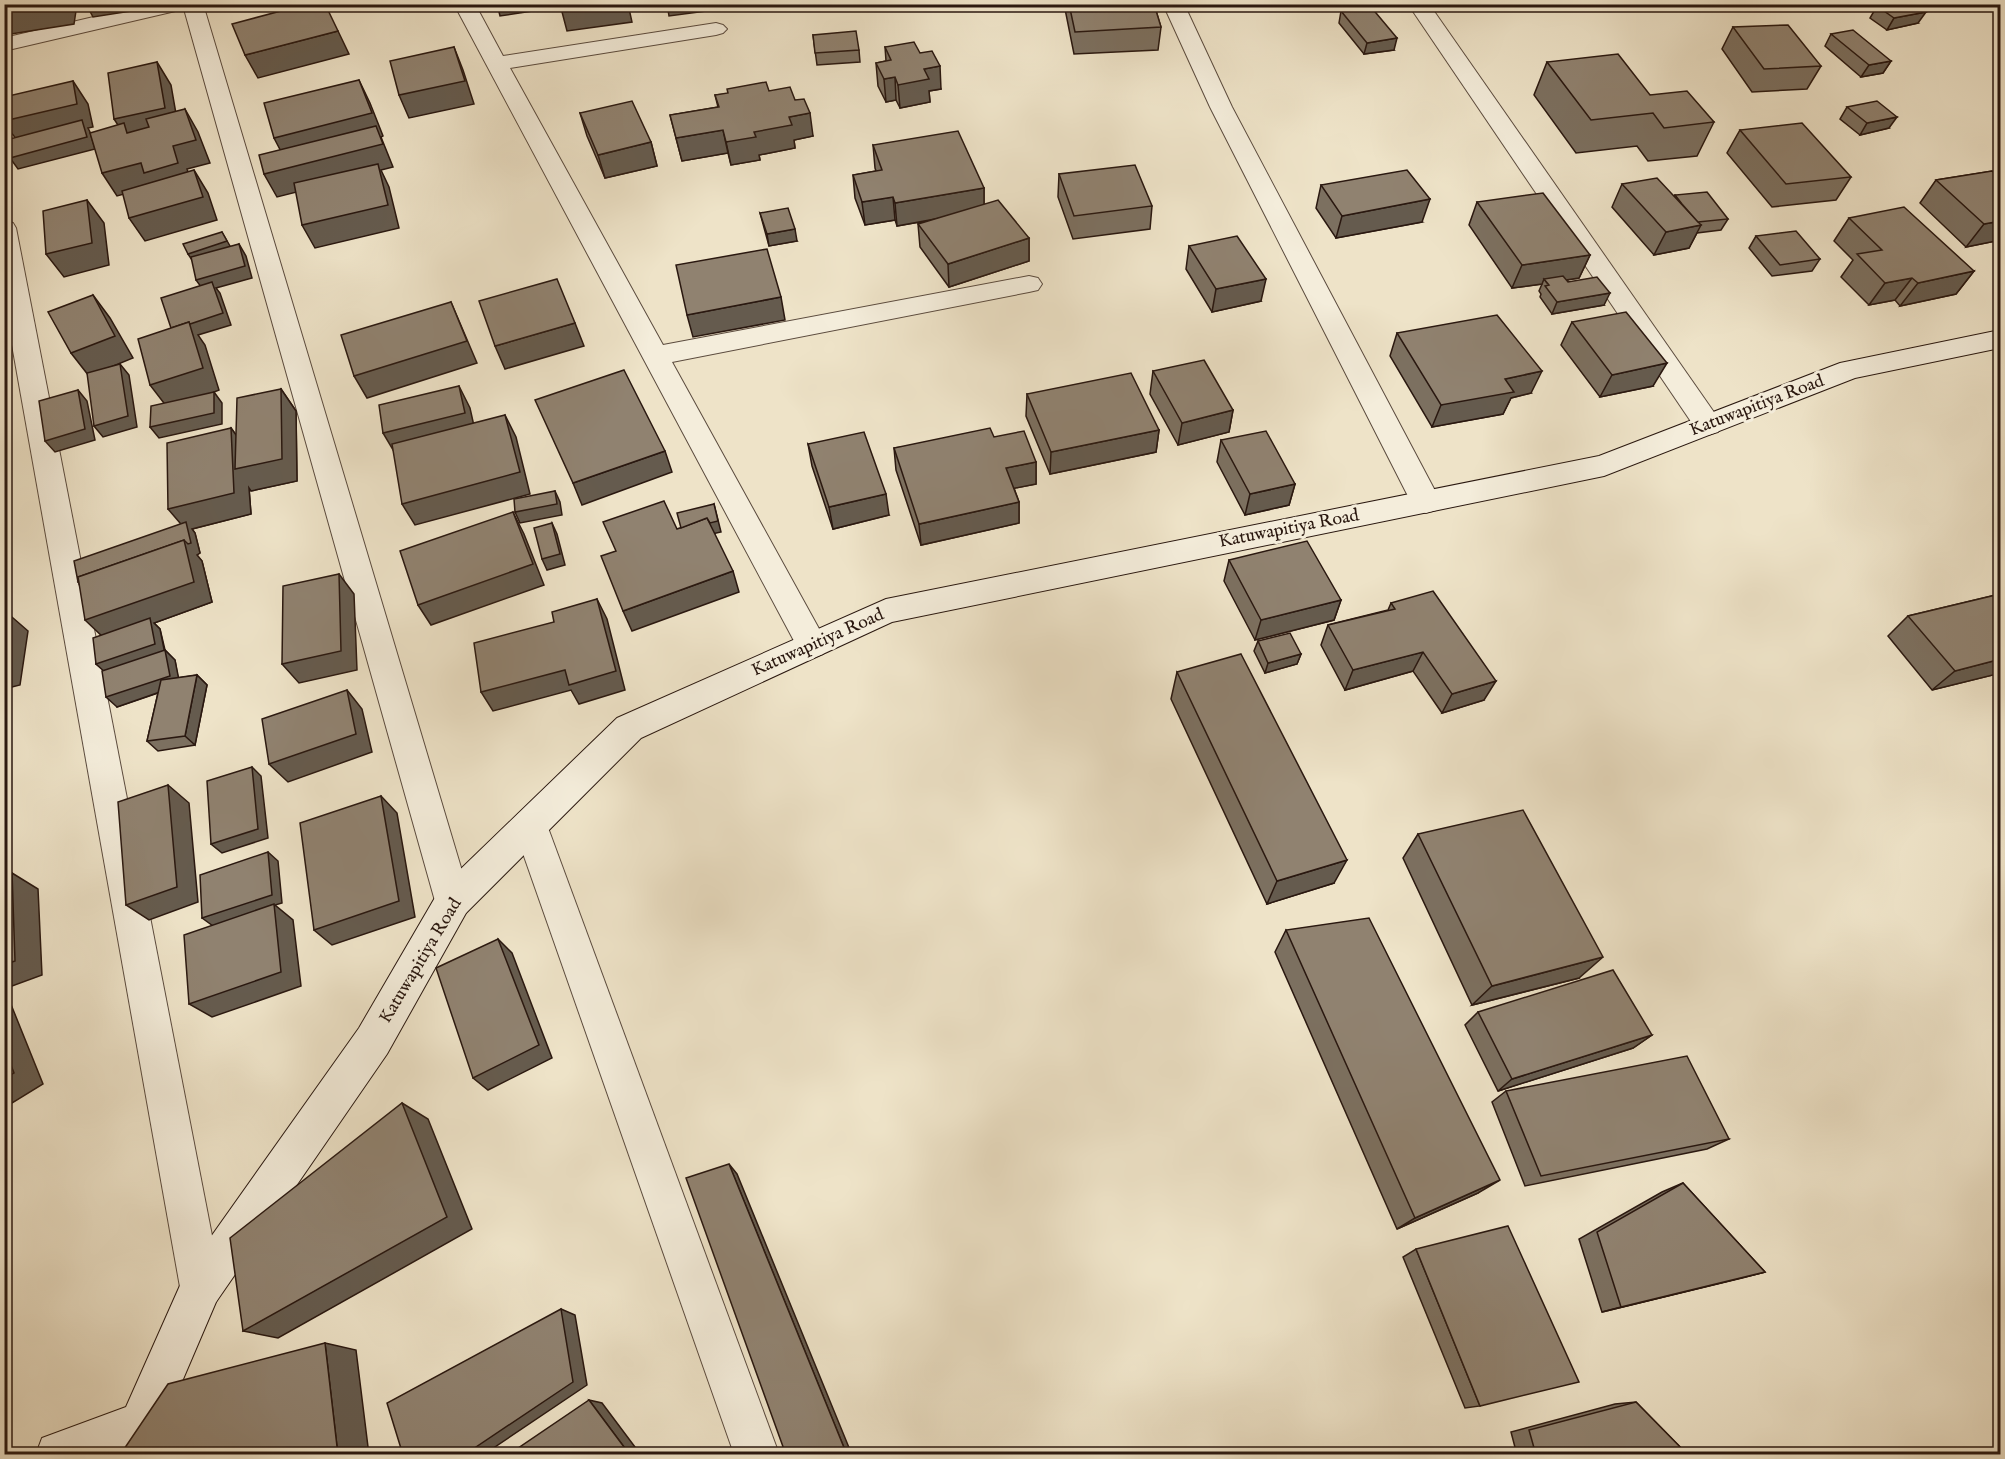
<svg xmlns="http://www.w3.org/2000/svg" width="2005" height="1459" viewBox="0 0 2005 1459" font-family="'IM FELL English',serif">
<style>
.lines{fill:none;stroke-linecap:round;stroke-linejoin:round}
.street-casing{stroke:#5b4b3e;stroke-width:2}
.secondary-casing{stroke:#2a1810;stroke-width:2}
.street{fill:#f4eddb;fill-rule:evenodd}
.secondary{fill:#f4eddb;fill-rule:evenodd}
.wall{fill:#7c7060;stroke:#2a1810;stroke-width:1.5}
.shaded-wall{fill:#655b4e;stroke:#2a1810;stroke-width:1.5}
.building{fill:#908270;stroke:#2a1810;stroke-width:1.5}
.labels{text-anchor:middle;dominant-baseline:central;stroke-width:6;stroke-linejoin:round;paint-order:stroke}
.street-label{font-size:18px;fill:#2a1810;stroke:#f4eddb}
</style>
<rect width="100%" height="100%" fill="#eee3c8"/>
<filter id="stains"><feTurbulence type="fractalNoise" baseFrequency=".00333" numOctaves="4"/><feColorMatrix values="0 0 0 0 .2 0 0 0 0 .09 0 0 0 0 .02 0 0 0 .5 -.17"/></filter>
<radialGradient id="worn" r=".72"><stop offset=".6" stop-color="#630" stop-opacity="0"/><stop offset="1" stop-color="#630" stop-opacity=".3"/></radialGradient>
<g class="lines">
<g class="street-casing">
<g id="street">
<path d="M149,4H203L471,901L466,913L453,918L440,913L435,901L184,9L4,51V38Z"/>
<path d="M454,4H475L503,56L716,23L723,25L727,29L723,33L716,35L510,68L663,345L1029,276L1038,278L1042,284L1038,290L1029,292L672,362L823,636L828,645L823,654L812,658L801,654Z"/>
<path d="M1163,4H1184L1232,107L1441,502L1436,510L1426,513L1416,510L1411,502L1210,107Z"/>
<path d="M1408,4H1429L1718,418L1722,425L1718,432L1708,435L1698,432Z"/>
<path d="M4,220L13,223L16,228L222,1287L216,1302L201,1308L186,1302L180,1287L4,300Z"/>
<path d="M530,810L542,814L547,825L779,1454H734L513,825L518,814Z"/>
</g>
</g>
<g class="secondary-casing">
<path id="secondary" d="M2000,330V348L1855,378L1604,476L892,622L641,738L466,913L387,1054L216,1302L157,1440L119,1454H36L42,1438L126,1407L186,1272L359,1028L440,889L617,718L886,599L1599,456L1840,363Z"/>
</g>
<use href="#street" class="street"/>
<use href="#secondary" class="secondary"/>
</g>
<g class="wall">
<path d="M1064,4H1154L1161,27L1158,50L1074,54Z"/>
<path d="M1877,6L1918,23L1887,30L1870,18Z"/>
<path d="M1341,11L1394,50L1364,54L1339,23Z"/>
<path d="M1733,27L1821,66L1807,89L1752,92L1722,49Z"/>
<path d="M1831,34L1891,61L1883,73L1861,77L1825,46Z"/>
<path d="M813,35L859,50L860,62L817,65Z"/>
<path d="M885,47L920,53L941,89L929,91L930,102L900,108L896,100L886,102L878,86L876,63L886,61Z"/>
<path d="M1547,62L1650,95L1714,122L1697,156L1648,161L1637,146L1576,153L1534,95Z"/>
<path d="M769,91L795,100L813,136L794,140L795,148L759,155L760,160L731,165L728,153L682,161L670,115L718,107L715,95Z"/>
<path d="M1847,107L1889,128L1860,135L1840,119Z"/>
<path d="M580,113L651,142L657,166L605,178L587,136Z"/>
<path d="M1740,130L1851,177L1836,200L1772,207L1727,153Z"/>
<path d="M873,145L984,188V204L1029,238V261L949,287L920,247L918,224L932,220L897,226L895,220L865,225L855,198L853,175L876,171L875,168Z"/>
<path d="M1992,171L2001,240L1966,247L1920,203L1936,180Z"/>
<path d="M1059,174L1152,206L1150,229L1073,239L1058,197Z"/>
<path d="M1622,184L1674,196L1675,195L1728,219L1721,230L1697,233L1689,248L1654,255L1612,207Z"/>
<path d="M1321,185L1422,222L1336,238L1316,208Z"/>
<path d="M1477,202L1590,255L1579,278L1566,280L1604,305L1552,314L1540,297L1541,294L1539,291L1542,284L1512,288L1469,225Z"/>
<path d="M760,213L797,241L769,246Z"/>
<path d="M1849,218L1974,271L1956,294L1900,306L1895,300L1869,305L1841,277L1853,260L1834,241Z"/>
<path d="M1756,236L1820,259L1812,271L1772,276L1749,248Z"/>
<path d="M1189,246L1261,301L1212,312L1186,269Z"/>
<path d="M1572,322L1653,386L1600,397L1561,345Z"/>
<path d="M1397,333L1531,393L1511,398L1503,414L1432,427L1390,356Z"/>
<path d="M1153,371L1233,410L1229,432L1178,445L1150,394Z"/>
<path d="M281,389L296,411L297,481L251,491L249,488L251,514L192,529L195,533L200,553L197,555L202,561L212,602L154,623L160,629L165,650L175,660L178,678L197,675L207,685L195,745L158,751L147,741L158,693L117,707L104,670L96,664L101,635L79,584L181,524L231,428L236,435Z"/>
<path d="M1027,394L1159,430L1156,452L1050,474L1026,416Z"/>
<path d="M2001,411V419L1997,415Z"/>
<path d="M994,437L1036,462V484L1014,488L1019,502V523L921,545L896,470L894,448Z"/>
<path d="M1221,440L1295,484L1289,505L1245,515L1217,462Z"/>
<path d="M808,444L889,515L833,529L812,466Z"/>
<path d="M1229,560L1341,600L1334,620L1255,640L1224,581Z"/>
<path d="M2000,594L2001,673L1932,690L1888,636L1908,616Z"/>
<path d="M1391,603L1484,700L1442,713L1413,671L1345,690L1321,645L1328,625L1388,610Z"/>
<path d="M1258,641L1301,654L1297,664L1265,673L1254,651Z"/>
<path d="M1177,672L1334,883L1267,904L1171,699Z"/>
<path d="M1418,834L1579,978L1472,1005L1403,858Z"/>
<path d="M1286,930L1478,1193L1397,1229L1275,952Z"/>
<path d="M1478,1012L1652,1035L1633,1048L1498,1091L1465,1025Z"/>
<path d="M1506,1091L1729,1139L1707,1149L1525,1186L1492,1102Z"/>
<path d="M1683,1183L1765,1272L1602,1312L1579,1239L1662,1192Z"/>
<path d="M1416,1249L1480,1406L1465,1408L1403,1257Z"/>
<path d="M1636,1402L1688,1455H1517L1511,1432L1615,1404Z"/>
</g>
<g class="shaded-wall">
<path d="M40,4H77L74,24L11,34L4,25V10Z"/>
<path d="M86,4H176L93,17Z"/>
<path d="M497,4H545V9L500,16Z"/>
<path d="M588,4H628L632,22L567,31L561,8Z"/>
<path d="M667,4H721V9L669,16Z"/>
<path d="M1926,12L1918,23L1887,30L1894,18Z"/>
<path d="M338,31L349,54L258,78L245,55Z"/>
<path d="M1397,38L1394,50L1364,54L1367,43Z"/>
<path d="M454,47L463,70L474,104L409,118L399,95Z"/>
<path d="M1891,61L1883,73L1861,77L1869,65Z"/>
<path d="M157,62L171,85L179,131L129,142L114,119Z"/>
<path d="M940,66L941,89L929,91L930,102L900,108L898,85L924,69Z"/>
<path d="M895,77L896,100L886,102L884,79Z"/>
<path d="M359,80L370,103L383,136L381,137L393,167L381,170L389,187L399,228L315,248L302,225L380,171L277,197L264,174L286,161L274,138Z"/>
<path d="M73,81L88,104L93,127L88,128L90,132L95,149L18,169L10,158L20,144L4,123V121Z"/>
<path d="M185,109L198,132L210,163L187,169L193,186H153L117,196L102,173L173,146Z"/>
<path d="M810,113L813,136L794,140L795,148L759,155L760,160L731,165L726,142L754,132L789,117Z"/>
<path d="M1897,117L1889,128L1860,135L1867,123Z"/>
<path d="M723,130L728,153L682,161L676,138Z"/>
<path d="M651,142L657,166L605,178L598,155Z"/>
<path d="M194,170L208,193L217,220L145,241L129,218Z"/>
<path d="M984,188V210L897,226L895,203Z"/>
<path d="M893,197L895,220L865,225L862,202Z"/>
<path d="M1430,199L1422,222L1336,238L1342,216Z"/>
<path d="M87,200L104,223L109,265L64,277L46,254Z"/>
<path d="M2001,221V240L1966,247L1984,224Z"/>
<path d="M1701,225L1689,248L1654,255L1666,232Z"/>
<path d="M795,229L797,241L769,246L767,234Z"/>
<path d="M222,232L234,253L196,266L188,254Z"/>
<path d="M1029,238V261L949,287L948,264Z"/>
<path d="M239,244L246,256L252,278L216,288L220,293L231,325L198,335L205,345L219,390L214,392L222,403V424L159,438L150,427L167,407L150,385L204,291L196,280Z"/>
<path d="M1590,255L1579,278L1547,283L1544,279L1542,284L1512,288L1522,265Z"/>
<path d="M1974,271L1956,294L1900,306L1918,283Z"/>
<path d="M1912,278L1895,300L1869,305L1885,283Z"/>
<path d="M1266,279L1261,301L1212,312L1216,289Z"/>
<path d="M1610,293L1604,305L1552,314L1557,302Z"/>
<path d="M93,295L110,318L133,358L89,376L71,353Z"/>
<path d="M781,297L785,320L693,337L687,315Z"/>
<path d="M451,302L477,363L367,398L354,376Z"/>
<path d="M575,323L584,346L505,369L495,346Z"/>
<path d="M1667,363L1653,386L1600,397L1612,375Z"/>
<path d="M120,364L129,375L137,427L103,437L94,426Z"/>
<path d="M1542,371L1531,393L1511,398L1503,414L1432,427L1441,405L1505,379Z"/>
<path d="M459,386L470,408L476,435L396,455L383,433Z"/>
<path d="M281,389L296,411L297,481L251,491L249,488L251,514L192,529L195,533L200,553L197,555L202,561L212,602L154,623L160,629L165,654L107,674L96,664L106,640L85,620L88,593L78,582L184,540L186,530L168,509L231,428L247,450Z"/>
<path d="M78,390L87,401L95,440L55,452L45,441Z"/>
<path d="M1233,410L1229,432L1178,445L1182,423Z"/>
<path d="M505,415L516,437L530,494L415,525L402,504Z"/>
<path d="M1159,430L1156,452L1050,474L1051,452Z"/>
<path d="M665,451L672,472L582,505L573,483Z"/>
<path d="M1036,462V484L1006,490V468Z"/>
<path d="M1295,484L1289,505L1245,515L1250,494Z"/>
<path d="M555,491L560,502L562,515L520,523L515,512Z"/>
<path d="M886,494L889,515L833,529L829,507Z"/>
<path d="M1019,502V523L921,545L919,524Z"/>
<path d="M714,504L721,532L685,540Z"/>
<path d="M513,512L524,534L544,585L431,625L418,605Z"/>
<path d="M552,523L557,534L565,565L547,570L542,559Z"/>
<path d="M733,571L739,592L632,631L623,611Z"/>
<path d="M339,574L354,594L357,670L299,683L282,664Z"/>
<path d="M597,599L607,619L625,690L579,704L571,690L493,711L481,692Z"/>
<path d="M1341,600L1334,620L1255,640L1261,620Z"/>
<path d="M5,611L28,631L20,685L4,689Z"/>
<path d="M165,650L175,660L180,685L117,707L106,697Z"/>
<path d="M1423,652L1413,671L1345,690L1353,670Z"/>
<path d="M1301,654L1297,664L1265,673L1268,663Z"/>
<path d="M2001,659V673L1932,690L1955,671Z"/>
<path d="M197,675L207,685L195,745L185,736Z"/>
<path d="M1496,681L1484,700L1442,713L1452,694Z"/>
<path d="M347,690L362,709L372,752L288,782L269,764Z"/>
<path d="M252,767L261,776L268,838L222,853L211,844Z"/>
<path d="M168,785L189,803L198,902L149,920L126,905Z"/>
<path d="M381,796L397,813L415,917L332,945L314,930Z"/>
<path d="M268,852L278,861L282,903L275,905L293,920L301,986L212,1017L189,1004L213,926L202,918Z"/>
<path d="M1347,860L1334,883L1267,904L1277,881Z"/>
<path d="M12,873L38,889L42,975L4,989V965Z"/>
<path d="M498,939L512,953L552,1058L488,1090L473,1078Z"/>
<path d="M1603,957L1579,978L1472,1005L1492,986Z"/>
<path d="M4,999L10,1002L43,1084L4,1108Z"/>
<path d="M1652,1035L1633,1048L1498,1091L1512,1079Z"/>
<path d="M402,1103L428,1119L472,1229L278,1338L243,1331Z"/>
<path d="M729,1164L737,1174L852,1455H847Z"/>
<path d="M1500,1180L1478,1193L1397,1229L1415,1218Z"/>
<path d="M1765,1272L1742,1278L1602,1312L1621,1307Z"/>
<path d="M561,1309L575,1315L587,1385L483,1455H464Z"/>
<path d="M325,1343L356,1350L369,1455H338Z"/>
<path d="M589,1400L602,1403L641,1455H630Z"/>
</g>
<g class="building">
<path d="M4,4H40L4,10Z"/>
<path d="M307,4H325L338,31L245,55L232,24Z"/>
<path d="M560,4H588L561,8Z"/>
<path d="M1069,4H1154L1161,27L1075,32Z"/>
<path d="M1884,4H1916L1926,12L1894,18L1877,6Z"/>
<path d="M1371,7L1397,38L1367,43L1341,11Z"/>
<path d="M1788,25L1821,66L1764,69L1733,27Z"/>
<path d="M1853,30L1891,61L1869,65L1831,34Z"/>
<path d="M856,31L859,50L815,53L813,35Z"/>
<path d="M914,42L920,53L932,51L940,66L924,69L929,79L898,85L895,77L884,79L876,63L891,60L885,47Z"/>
<path d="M454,47L465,81L399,95L390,61Z"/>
<path d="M1618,54L1650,95L1687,91L1714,122L1664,128L1653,113L1591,120L1547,62Z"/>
<path d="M157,62L165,108L114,119L108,73Z"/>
<path d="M359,80L372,113L274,138L264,103Z"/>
<path d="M73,81L77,104L4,121V97Z"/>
<path d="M766,82L769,91L790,87L795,100L804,99L810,113L789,117L792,125L754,132L756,137L726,142L723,130L676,138L670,115L719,107L715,95L728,93L727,89Z"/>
<path d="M632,101L651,142L598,155L580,113Z"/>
<path d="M1877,101L1897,117L1867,123L1847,107Z"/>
<path d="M185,109L196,140L173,146L178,163L144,173L141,163L102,173L90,133L124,123L127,133L149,127L146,119Z"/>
<path d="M82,120L87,137L10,158L6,140Z"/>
<path d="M1802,123L1851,177L1786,184L1740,130Z"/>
<path d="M376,126L383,144L264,174L259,155Z"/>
<path d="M958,131L984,188L895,203L893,197L862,202L853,175L882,170L873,145Z"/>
<path d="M378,164L388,205L302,225L294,183Z"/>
<path d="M1135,165L1152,206L1074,216L1059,174Z"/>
<path d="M194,170L203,197L129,218L122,191Z"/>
<path d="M1407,170L1430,199L1342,216L1321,185Z"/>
<path d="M1992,171L2001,178V221L1984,224L1936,180Z"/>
<path d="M1657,178L1701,225L1666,232L1622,184Z"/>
<path d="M1707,192L1728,219L1698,222L1682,204L1675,195Z"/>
<path d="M1543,193L1590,255L1522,265L1477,202Z"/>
<path d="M87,200L92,243L46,254L43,211Z"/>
<path d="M998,200L1029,238L948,264L918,224Z"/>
<path d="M1904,207L1974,271L1918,283L1912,278L1885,283L1857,254L1882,250L1849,218Z"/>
<path d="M788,208L795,229L767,234L760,213Z"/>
<path d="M1796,231L1820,259L1780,265L1756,236Z"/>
<path d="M222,232L227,241L188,254L183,244Z"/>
<path d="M1237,236L1266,279L1216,289L1189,246Z"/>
<path d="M239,244L245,266L196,280L191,257Z"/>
<path d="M767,249L781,297L687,315L676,265Z"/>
<path d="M1563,276L1568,282L1597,277L1610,293L1557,302L1545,286L1549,285L1544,279Z"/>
<path d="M557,279L575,323L495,346L479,301Z"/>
<path d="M212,282L223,313L190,324L189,322L171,328L161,298Z"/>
<path d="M93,295L115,336L71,353L48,312Z"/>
<path d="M451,302L467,341L354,376L341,335Z"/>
<path d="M1626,312L1667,363L1612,375L1572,322Z"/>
<path d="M1497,315L1542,371L1505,379L1514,392L1441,405L1397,333Z"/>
<path d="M189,322L203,368L150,385L138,339Z"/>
<path d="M1204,360L1233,410L1182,423L1153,371Z"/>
<path d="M120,364L128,416L94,426L87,373Z"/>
<path d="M624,370L665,451L573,483L535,400Z"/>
<path d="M1131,373L1159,430L1051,452L1027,394Z"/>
<path d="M459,386L465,413L383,433L379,405Z"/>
<path d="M281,389L282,459L235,469L237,398Z"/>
<path d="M78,390L85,429L45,441L39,401Z"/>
<path d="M214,392V413L150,427L151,406Z"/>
<path d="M505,415L520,472L402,504L392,444Z"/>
<path d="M231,428L234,493L168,509L167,443Z"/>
<path d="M990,428L994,437L1024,431L1036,462L1006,468L1019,502L919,524L894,448Z"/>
<path d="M1266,431L1295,484L1250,494L1221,440Z"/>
<path d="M864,432L886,494L829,507L808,444Z"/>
<path d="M555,491L557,504L515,512L514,499Z"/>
<path d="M664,501L677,529L707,518L733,571L623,611L601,556L616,551L603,522Z"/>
<path d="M714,504L718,521L710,523L707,518L681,528L677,513Z"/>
<path d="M513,512L533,564L418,605L400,551Z"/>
<path d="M186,522L191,543L188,544L184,540L78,577L79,582H78L74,561Z"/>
<path d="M552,523L560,554L542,559L534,528Z"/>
<path d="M184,540L194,582L85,620L78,577Z"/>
<path d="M1307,541L1341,600L1261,620L1229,560Z"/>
<path d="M339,574L341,651L282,664L283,586Z"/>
<path d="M1433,591L1496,681L1452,694L1423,652L1353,670L1328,625L1395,609L1391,603Z"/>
<path d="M2000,594L2001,659L1955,671L1908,616Z"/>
<path d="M597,599L616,671L569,685L565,670L481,692L474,643L554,622L552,612Z"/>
<path d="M150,618L155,644L96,664L93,638Z"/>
<path d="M1290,633L1301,654L1268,663L1258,641Z"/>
<path d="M165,650L170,676L106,697L102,671Z"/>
<path d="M1241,654L1347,860L1277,881L1177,672Z"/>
<path d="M197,675L185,736L147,741L161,680Z"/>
<path d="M347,690L356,734L269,764L262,719Z"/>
<path d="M252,767L258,829L211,844L207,781Z"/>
<path d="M168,785L177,887L126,905L118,802Z"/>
<path d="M381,796L399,901L314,930L300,823Z"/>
<path d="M1523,810L1603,957L1492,986L1418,834Z"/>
<path d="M268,852L272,895L202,918L200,875Z"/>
<path d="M12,873L15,961L4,965V876Z"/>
<path d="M274,904L281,972L189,1004L184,935Z"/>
<path d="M1369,918L1500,1180L1415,1218L1286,930Z"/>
<path d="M498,939L539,1045L473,1078L436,968Z"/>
<path d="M1613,970L1652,1035L1512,1079L1478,1012Z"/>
<path d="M4,1047L14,1073L4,1079Z"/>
<path d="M1687,1056L1729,1139L1541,1176L1506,1091Z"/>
<path d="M402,1103L447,1217L243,1331L230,1238Z"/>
<path d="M729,1164L847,1455H786L686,1178Z"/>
<path d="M1683,1183L1765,1272L1621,1307L1597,1232Z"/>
<path d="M1508,1226L1579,1382L1480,1406L1416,1249Z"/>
<path d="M561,1309L573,1382L464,1455H403L387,1403Z"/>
<path d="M325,1343L338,1455H120L168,1384Z"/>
<path d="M589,1400L630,1455H508Z"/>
<path d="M1636,1402L1688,1455H1536L1529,1430Z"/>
</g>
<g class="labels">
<g class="street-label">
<text transform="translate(1757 406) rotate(-21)">Katuwapitiya Road</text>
<text transform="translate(1289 529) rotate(-11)">Katuwapitiya Road</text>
<text transform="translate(818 643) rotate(-24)">Katuwapitiya Road</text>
<text transform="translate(421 961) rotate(-59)">Katuwapitiya Road</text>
</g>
</g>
<rect width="2005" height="1459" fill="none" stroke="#eee3c8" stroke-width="24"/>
<rect x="6" y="6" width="1993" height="1447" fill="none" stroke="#2a1810" stroke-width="3"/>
<rect x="12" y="12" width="1981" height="1435" fill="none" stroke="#2a1810" stroke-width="1.5"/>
<rect width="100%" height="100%" filter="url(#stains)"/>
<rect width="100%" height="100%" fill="url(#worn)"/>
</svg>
